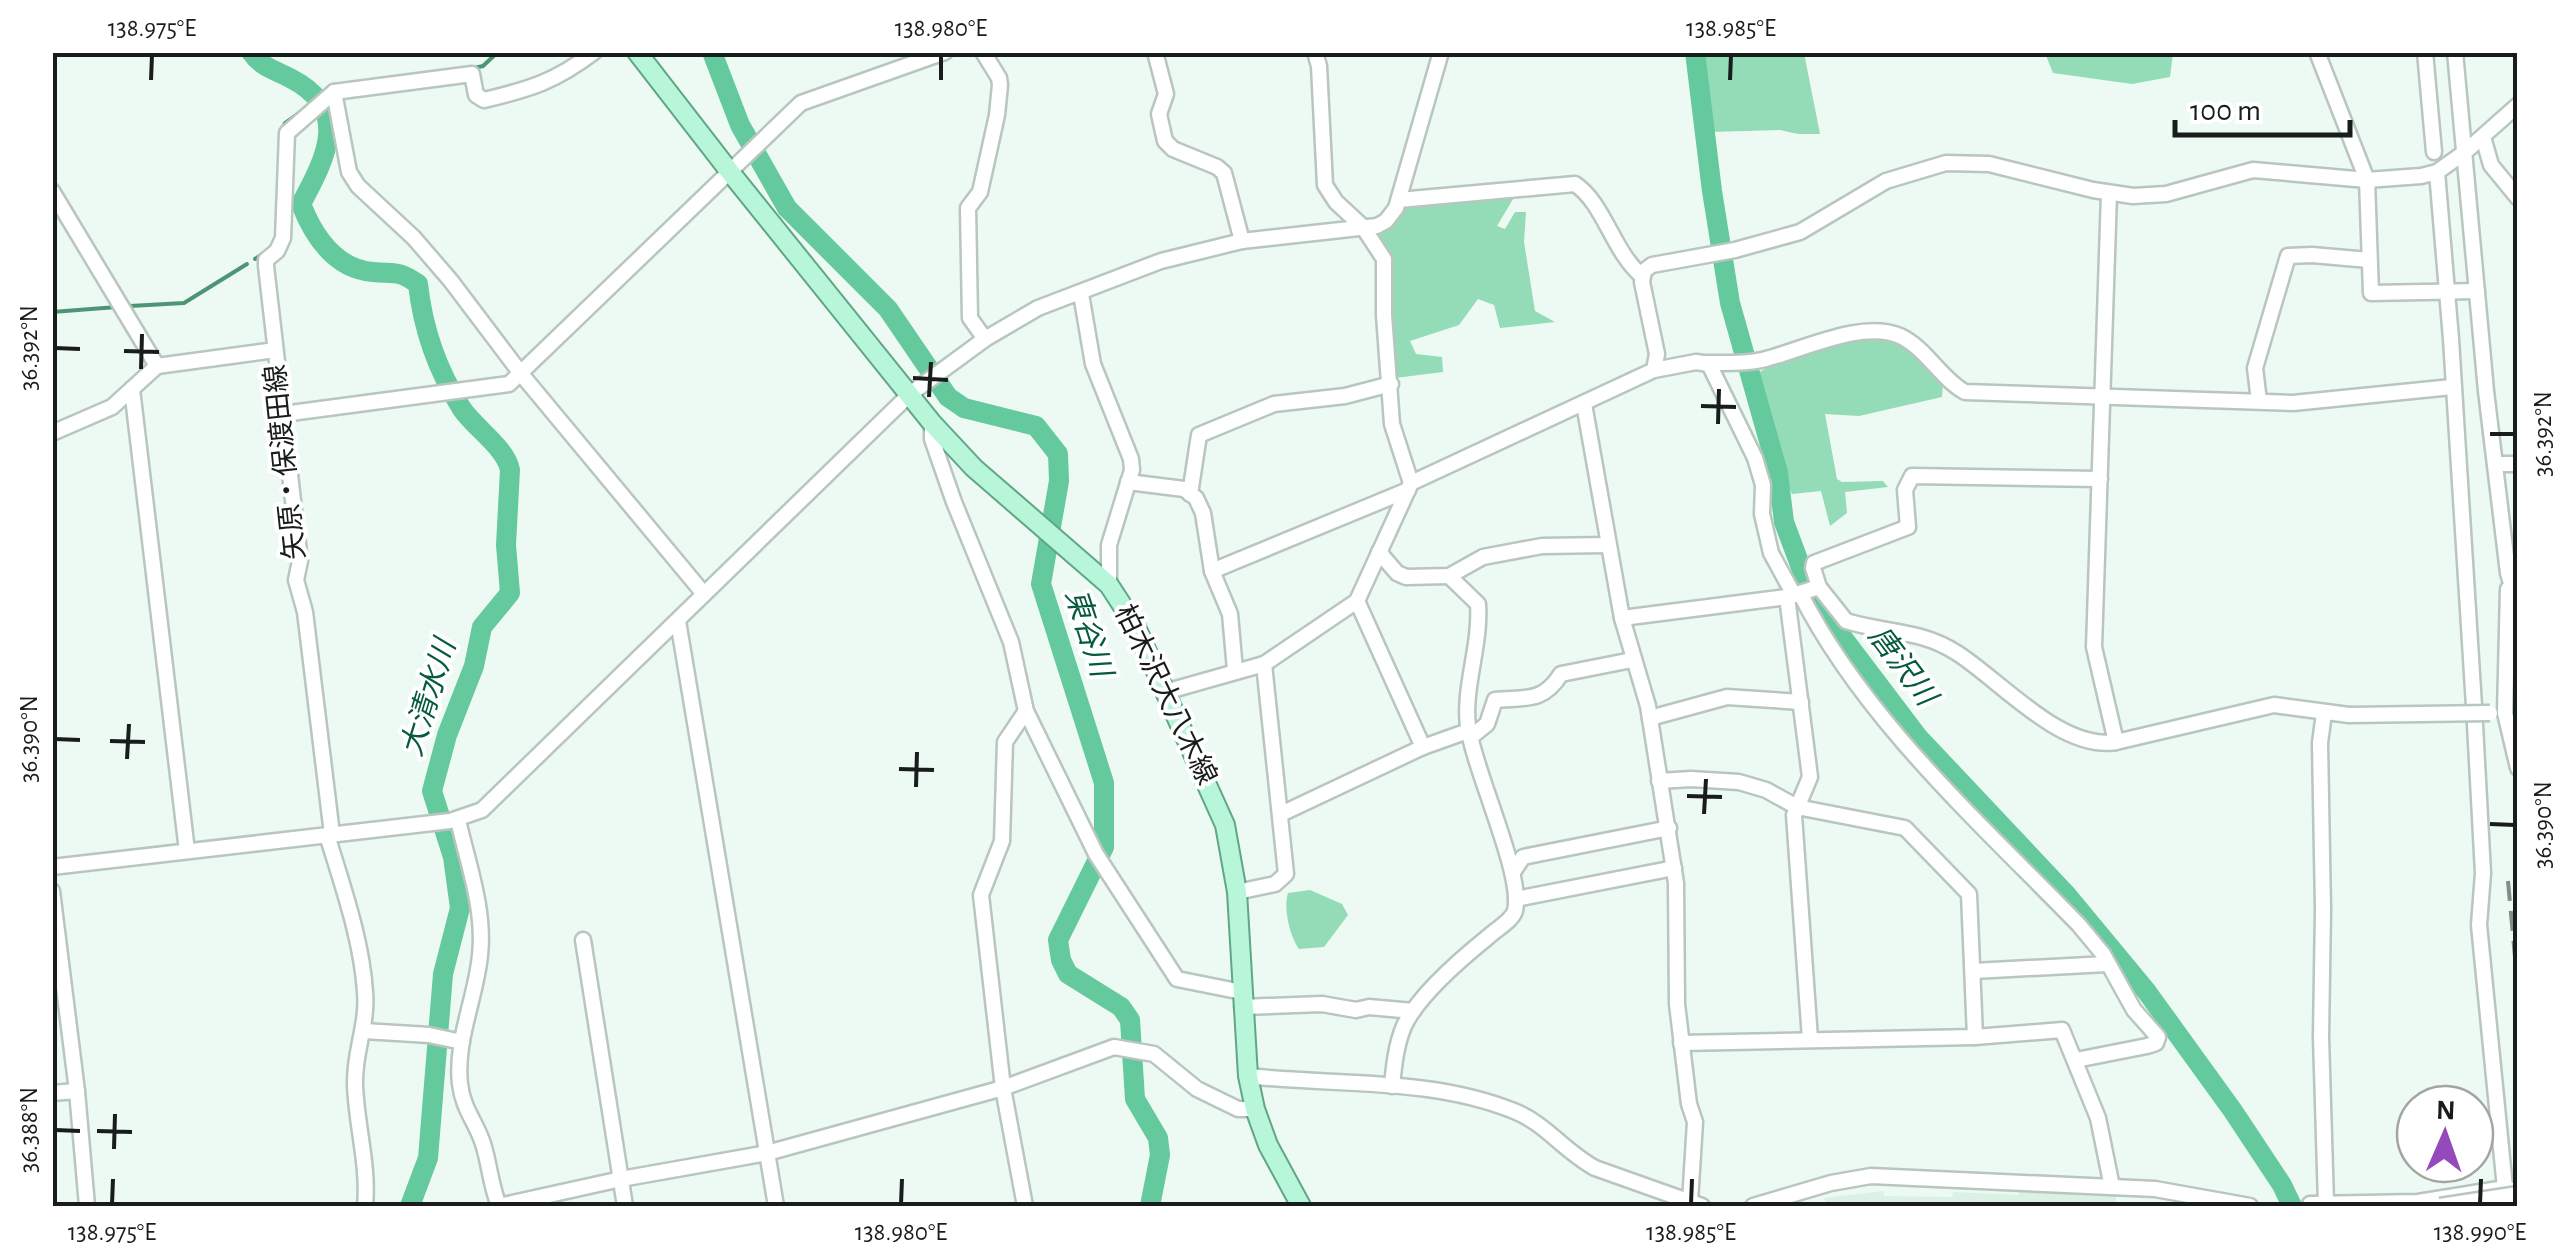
<svg xmlns="http://www.w3.org/2000/svg" width="2570" height="1259" viewBox="0 0 2570 1259" font-family="'Alegreya Sans','Noto Sans JP',sans-serif">
<style>
.built{fill:#dbf1e5}
.green{fill:#94dbb8}
.lines{fill:none;stroke-linecap:round;stroke-linejoin:round}
.stream{stroke:#4d9575;stroke-width:4}
.river{stroke:#64c99c;stroke-width:20}
.minor-casing{stroke:#b9c6bf;stroke-width:19}
.major-casing{stroke:#61a686;stroke-width:22}
.minor{stroke:#fff;stroke-width:14}
.major{stroke:#b8f6d9;stroke-width:18}
.rail{stroke:#838c88;stroke-width:4;stroke-dasharray:20 10;stroke-linecap:butt}
.minor-bridge-casing{stroke:#b9c6bf;stroke-width:19;stroke-linecap:butt}
.minor-bridge{stroke:#fff;stroke-width:14}
.ticks{fill:none;stroke:#181d1b;stroke-width:4}
.labels{text-anchor:middle;dominant-baseline:central;stroke-width:8;stroke-linejoin:round;paint-order:stroke}
.street-label{font-size:28px;fill:#181d1b;stroke:#fff}
.water-label{font-size:30px;font-style:italic;fill:#065a3d;stroke:#fff}
.neatline{fill:none;stroke:#181d1b;stroke-width:4}
.ticks-label{font-size:25px;text-anchor:middle;fill:#181d1b}
</style>
<rect width="100%" height="100%" fill="#ecfaf3"/>
<path class="built" d="M2019,1188L2116,1193V1206H1827L1824,1198L1883,1191L1884,1196L1952,1197L1953,1192L2019,1195Z"/>
<g class="green">
<path d="M1695,53H1804L1820,134H1798L1780,130L1710,132Z"/>
<path d="M2173,53L2170,77L2132,84L2053,73L2045,53Z"/>
<path d="M1516,194L1497,226L1505,229L1515,212H1526L1524,242L1535,311L1555,322L1500,328L1494,305L1478,299L1459,325L1410,341L1416,354L1442,357L1443,372L1395,378C1393,358 1390,339 1388,320C1386,290 1395,258 1373,234L1395,223L1410,203Z"/>
<path d="M1875,336C1912,340 1919,358 1943,384L1942,397L1859,416L1825,414L1837,479L1842,482L1883,481L1888,487L1845,492L1847,513L1830,526L1821,491L1792,494L1765,435L1751,376C1792,355 1829,341 1875,336Z"/>
<path d="M1310,890L1342,904L1348,915L1324,947L1299,949C1290,937 1283,908 1288,893Z"/>
</g>
<g class="lines">
<g class="stream">
<path d="M474,68L483,66L498,52"/>
<path d="M282,131L285,123L307,107"/>
<path d="M255,259L267,251"/>
<path d="M130,306L184,303L247,264"/>
<path d="M52,312L117,307"/>
</g>
<g class="river">
<path d="M251,52C261,67 275,70 290,78C351,109 327,156 301,204C314,237 335,269 373,272C396,274 398,270 418,284C423,330 437,370 462,409C475,428 506,448 510,470L506,545L510,593L482,627L474,666L447,735L432,791L453,857L460,908L443,974L428,1158L410,1206"/>
<path d="M712,52L740,125L787,208L888,309L948,397L964,408L1036,426L1058,454L1059,481L1041,584L1104,783V847L1058,940L1061,960L1068,974L1121,1007L1130,1020L1135,1099L1158,1138L1160,1155L1150,1206"/>
<path d="M1695,52L1712,191L1730,303L1778,473L1784,522L1812,597L1918,737L2065,893L2147,992L2233,1111L2282,1185L2292,1206"/>
</g>
<g class="minor-casing">
<g id="minor">
<path d="M983,52L999,78L1000,85L997,115L980,192L968,208L970,318L985,339"/>
<path d="M1155,52L1166,94L1159,114L1165,141L1173,149L1217,167L1224,173L1242,241"/>
<path d="M1315,52L1319,66L1325,185L1336,202L1363,227L1384,259V315L1392,424L1411,483"/>
<path d="M2317,52L2367,180L2371,293L2477,291"/>
<path d="M2425,52L2434,152"/>
<path d="M2455,52L2486,391L2508,573L2518,607"/>
<path d="M334,92L349,172L358,186L414,238L451,281L522,375L704,594"/>
<path d="M2483,137L2491,165L2518,198"/>
<path d="M2437,172L2451,339L2474,706L2483,873L2479,925L2505,1188"/>
<path d="M52,191L157,366"/>
<path d="M2109,194L2094,647L2116,742"/>
<path d="M1399,200L1575,184C1604,203 1613,252 1642,276"/>
<path d="M1081,294L1093,364L1131,459L1132,470L1109,545V585"/>
<path d="M1707,363C1725,363 1744,364 1762,360C1800,351 1862,319 1900,336C1926,348 1941,379 1965,392L2293,403L2452,387"/>
<path d="M157,366L275,350"/>
<path d="M1654,370L1696,362L1709,364L1755,458L1763,485L1762,514L1771,553L1794,595"/>
<path d="M132,389L187,851"/>
<path d="M2259,401L2255,368L2288,256L2312,255L2369,260"/>
<path d="M1584,404L1622,618L1648,706L1676,883L1677,1004L1689,1104L1695,1122L1690,1202"/>
<path d="M283,414L509,384L801,103L945,52"/>
<path d="M932,423V439L954,502L1011,642L1026,711L1096,854L1177,979L1242,992"/>
<path d="M52,433L112,407L157,366"/>
<path d="M2495,464H2518"/>
<path d="M1128,482L1184,489L1196,498L1203,513L1212,571L1230,614L1235,670"/>
<path d="M1190,494L1199,435L1274,404L1345,396L1391,384"/>
<path d="M1379,552L1397,573L1406,577L1449,576L1483,557L1542,546L1607,545"/>
<path d="M1212,571L1408,490"/>
<path d="M1819,587L1813,568L1814,563L1908,527L1905,490L1912,476L2100,479"/>
<path d="M2508,589L2505,713L2518,768"/>
<path d="M1800,593C1864,720 1981,824 2079,925L2103,954L2134,1010L2158,1037L2156,1043L2147,1046L2076,1060"/>
<path d="M1787,597L1810,777L1794,815L1810,1039"/>
<path d="M1357,601L1423,747"/>
<path d="M1622,618L1787,597L1819,587L1846,621C1884,633 1920,629 1957,653C2001,681 2061,751 2116,742L2274,705L2349,715"/>
<path d="M678,621L776,1206"/>
<path d="M1165,692L1264,664L1357,601L1411,483L1654,370L1657,354L1642,282L1644,271L1652,265L1735,250L1800,232L1886,181L1946,163L1989,164L2093,190L2133,196L2166,194L2253,170L2367,180L2421,176L2437,172L2465,152L2518,105"/>
<path d="M2324,713L2320,743L2323,909L2321,1037L2326,1204"/>
<path d="M1650,718L1727,697L1801,702"/>
<path d="M1471,737L1487,724L1495,700C1525,697 1543,703 1561,674L1632,660"/>
<path d="M1659,781L1691,779L1739,782L1766,790L1797,807L1905,828L1969,894L1975,1037"/>
<path d="M1281,814L1423,747L1468,731"/>
<path d="M458,820C468,864 485,910 480,955C476,998 455,1040 460,1084C463,1111 478,1124 484,1147C490,1168 491,1186 499,1206L621,1179L767,1153L1003,1088L1114,1047L1154,1054L1197,1089L1238,1109H1255"/>
<path d="M332,834L305,612L296,580L300,561L266,266V260L277,251L283,238L287,133L334,92L472,74L476,95L484,100C531,89 556,81 594,52"/>
<path d="M327,835C342,884 362,941 365,992C368,1024 354,1052 355,1084C356,1124 369,1165 365,1206"/>
<path d="M52,867L450,821L482,810L910,394L985,339L1038,308L1161,261L1242,241L1377,226L1386,221L1396,208L1441,52"/>
<path d="M1513,872L1523,857L1669,828"/>
<path d="M52,891L77,1091L87,1206"/>
<path d="M1237,892L1275,884L1286,874L1264,664"/>
<path d="M1516,899L1674,868"/>
<path d="M583,940L625,1206"/>
<path d="M1973,971L2107,964"/>
<path d="M1242,1007L1322,1004L1356,1010L1369,1007L1413,1011"/>
<path d="M364,1031L429,1035L462,1042"/>
<path d="M1681,1043L1975,1037L2062,1030L2098,1118L2112,1187"/>
<path d="M1248,1076C1336,1086 1430,1077 1514,1111C1545,1123 1565,1152 1595,1168L1702,1206"/>
<path d="M1392,1086C1394,1065 1396,1045 1404,1026C1418,996 1462,958 1488,937C1496,929 1511,922 1515,911C1524,875 1474,771 1468,726C1463,688 1481,645 1478,604L1449,576"/>
<path d="M52,1093L77,1091"/>
<path d="M1025,1206L1003,1088L981,895L1002,841L1005,742L1026,711"/>
<path d="M1753,1206L1831,1183L1871,1176L2155,1189L2250,1206"/>
<path d="M2311,1206L2310,1204L2418,1202L2505,1188L2512,1190"/>
</g>
</g>
<g class="major-casing">
<path id="major" d="M637,52L730,172L932,423L974,468L1109,585L1135,625L1225,825L1237,892L1248,1076L1255,1109L1268,1145L1301,1206"/>
</g>
<use href="#minor" class="minor"/>
<use href="#major" class="major"/>
<path class="rail" d="M2508,881L2518,990"/>
<g class="minor-bridge-casing">
<g id="minor-bridge">
<path d="M2349,715L2490,713"/>
<path d="M2440,1206L2518,1194"/>
</g>
</g>
<use href="#minor-bridge" class="minor-bridge"/>
</g>
<path class="ticks" d="M151,80L152,55M941,80V55M1730,80L1731,55M55,348L80,349M124,351L159,352M141,369L142,334M913,378L948,380M929,397L931,362M1701,406L1736,407M1718,424L1719,389M2490,434H2515M55,739L80,740M110,741L145,742M127,759L129,724M899,769L934,770M916,787L917,752M1687,796L1722,797M1704,814L1706,779M2490,824L2515,825M55,1130L80,1131M97,1131L132,1132M114,1149L115,1114M112,1204L113,1179M901,1204L902,1179M1691,1204L1692,1179M2480,1204L2481,1179"/>
<g class="labels">
<g class="street-label">
<text transform="translate(286 462) rotate(-96)">矢原・保渡田線</text>
<text transform="translate(1165 695) rotate(64)">柏木沢大八木線</text>
</g>
<g class="water-label">
<text transform="translate(1088 633) rotate(72)">東谷川</text>
<text transform="translate(1902 666) rotate(53)">唐沢川</text>
<text transform="translate(429 698) rotate(-73)">大清水川</text>
</g>
</g>
<rect width="2570" height="1259" fill="none" stroke="#ffffff" stroke-width="110"/>
<g transform="translate(2445 1134) rotate(2)"><circle r="48" fill="#ffffff" stroke="#a3a5a4" stroke-width="2.5"/>
<path d="M0-8L18 38L0 25L-18 38Z" fill="#954abb"/>
<text y="-15" font-size="28" font-weight="bold" text-anchor="middle" fill="#181d1b">N</text>
</g>
<path d="M2175 120v15h175v-15" fill="none" stroke="#181d1b" stroke-width="5"/>
<text x="2190" y="120" font-size="30" fill="#181d1b" stroke="#ffffff" stroke-width="8" paint-order="stroke">100 m</text>
<rect x="55" y="55" width="2460" height="1149" class="neatline"/>
<g class="ticks-label">
<text x="152" y="36">138.975°E</text>
<text x="941" y="36">138.980°E</text>
<text x="1731" y="36">138.985°E</text>
<text transform="translate(28 348) rotate(-90)" y="9">36.392°N</text>
<text transform="translate(2542 434) rotate(-90)" y="9">36.392°N</text>
<text transform="translate(28 739) rotate(-90)" y="9">36.390°N</text>
<text transform="translate(2542 825) rotate(-90)" y="9">36.390°N</text>
<text transform="translate(28 1130) rotate(-90)" y="9">36.388°N</text>
<text x="112" y="1240">138.975°E</text>
<text x="901" y="1240">138.980°E</text>
<text x="1691" y="1240">138.985°E</text>
<text x="2480" y="1240">138.990°E</text>
</g>
</svg>
